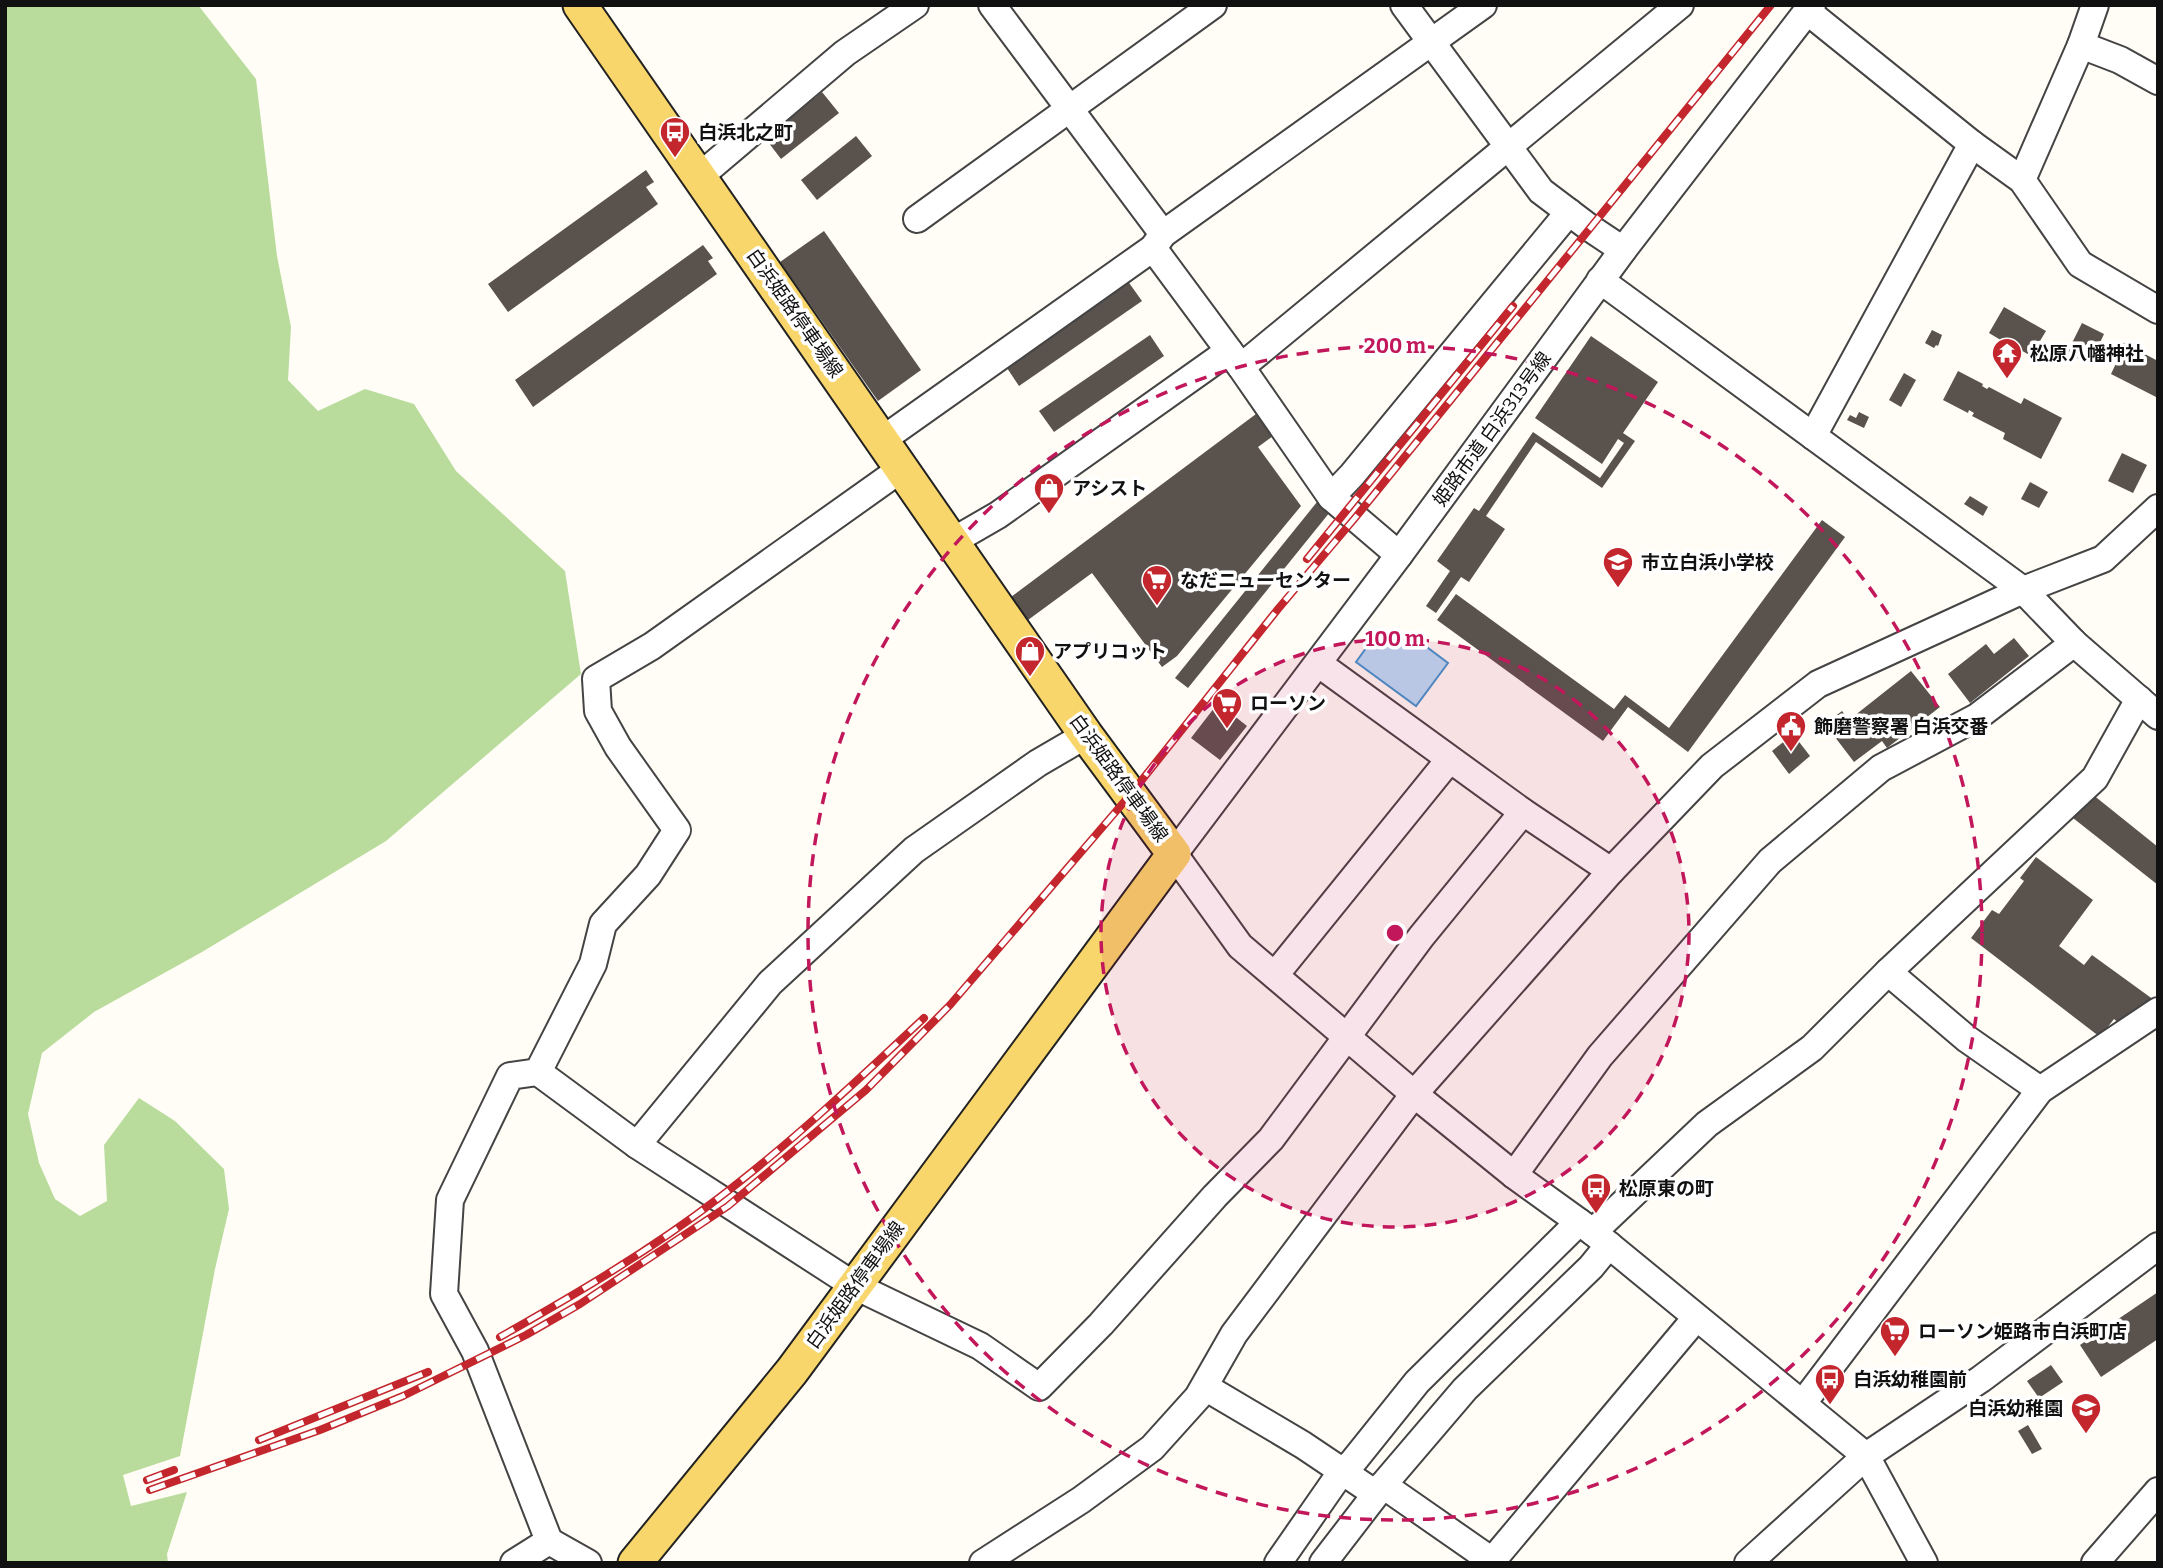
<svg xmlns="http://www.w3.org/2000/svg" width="2163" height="1568" viewBox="0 0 2163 1568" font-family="Bitter,'Noto Sans JP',serif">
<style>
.forest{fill:#b9dc9c}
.water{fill:#b9e0f7;stroke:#3f96cf;stroke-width:2}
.building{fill:#5a524d}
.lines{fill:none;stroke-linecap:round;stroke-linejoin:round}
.minor-casing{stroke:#444;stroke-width:30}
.major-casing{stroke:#222;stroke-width:37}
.minor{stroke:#fff;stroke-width:26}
.major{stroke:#f9d66b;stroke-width:33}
.rail-casing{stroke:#c4262e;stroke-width:8}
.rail{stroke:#fff;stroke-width:5;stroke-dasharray:16;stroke-linecap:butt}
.ring{fill:none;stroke:#c2185b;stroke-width:3.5;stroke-dasharray:12 9}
.labels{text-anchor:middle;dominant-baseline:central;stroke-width:7;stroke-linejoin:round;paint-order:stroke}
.poi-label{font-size:19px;font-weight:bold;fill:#111;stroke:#fff;text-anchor:start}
.street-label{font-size:19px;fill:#111;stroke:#fff}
.centre{fill:#c2185b;stroke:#fff;stroke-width:3.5}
.ring-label{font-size:21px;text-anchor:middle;font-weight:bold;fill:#c2185b;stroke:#fff;stroke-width:7;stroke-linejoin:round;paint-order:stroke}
</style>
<rect width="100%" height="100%" fill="#fffdf5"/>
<path class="forest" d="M5,5H198L256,79L277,256L291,327L288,380L318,411L365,389L414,404L456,471L565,571L581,674L386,841L202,952L94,1012L42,1053L28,1114L39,1163L55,1199L80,1216L107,1201L104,1145L139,1098L175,1121L224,1169L229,1209L215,1269L180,1456L123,1475L131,1506L187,1492L167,1554L168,1563H5Z"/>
<path class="water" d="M1380,629L1404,646L1412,636L1448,663L1416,706L1356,662Z"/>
<g class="building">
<path d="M822,92L839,113L781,159L765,138Z"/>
<path d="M856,136L872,156L817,200L801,180Z"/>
<path d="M646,170L654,182L646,187L658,204L508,312L488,284Z"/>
<path d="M824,231L921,370L878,401L780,262Z"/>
<path d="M703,245L713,258L708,261L717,274L533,407L515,380Z"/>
<path d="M1127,280L1142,301L1019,386L1005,365Z"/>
<path d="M2004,307L2046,331L2031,356L2019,349L2016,355L2002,347L2004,342L1989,333Z"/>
<path d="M2082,323L2104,334L2090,364L2067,353Z"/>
<path d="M1932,330L1942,335L1938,346L1936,345L1934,348L1925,343Z"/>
<path d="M1150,335L1164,356L1054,432L1039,411Z"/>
<path d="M1591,336L1658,382L1623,433L1635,441L1602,488L1536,442L1486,516L1505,529L1469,582L1461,577L1436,613L1426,606L1450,571L1437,561L1474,508L1479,511L1533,432L1600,478L1624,443L1618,439L1602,464L1535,418Z"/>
<path d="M2120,341L2158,361V398L2111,374L2121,353L2115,350Z"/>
<path d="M1958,371L1983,384L1982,386L1987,389L1989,387L2021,404L2024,398L2062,418L2041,459L2003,439L2005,433L1972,416L1974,413L1969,410L1968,413L1943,400Z"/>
<path d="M1904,373L1916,380L1901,407L1889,400Z"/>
<path d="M1859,412L1869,417L1864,428L1847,420L1850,415L1856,418Z"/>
<path d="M1256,414L1273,436L1258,447L1301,506L1177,656L1162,667L1092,573L1028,620L1011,597Z"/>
<path d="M2122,453L2147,465L2133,493L2108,481Z"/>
<path d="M2030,482L2048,492L2039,508L2021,499Z"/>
<path d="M1970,496L1988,507L1983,516L1964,504Z"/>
<path d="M1317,502L1330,512L1188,688L1175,678Z"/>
<path d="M1822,520L1845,537L1688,752L1628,707L1603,741L1437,620L1456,594L1614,709L1625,695L1669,728Z"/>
<path d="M2014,638L2029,656L1970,703L1948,674L1986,644L1994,654Z"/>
<path d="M1911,671L1940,707L1887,748L1882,741L1854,762L1825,724L1842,711L1849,720Z"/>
<path d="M1218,703L1247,726L1220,760L1191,738Z"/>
<path d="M1793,734L1810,756L1789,774L1772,751Z"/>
<path d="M2092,794L2158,847V885L2073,818Z"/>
<path d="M2036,857L2093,900L2059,946L2084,965L2092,955L2154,1000L2120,1024L2114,1019L2100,1037L1971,938L1992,910L1999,914L2024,881L2020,878Z"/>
<path d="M2158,1292V1339L2101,1377L2080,1345Z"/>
<path d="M2051,1365L2063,1382L2039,1398L2027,1381Z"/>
<path d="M2028,1425L2042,1449L2032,1454L2018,1431Z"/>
</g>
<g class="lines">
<g class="minor-casing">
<g id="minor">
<path d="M992,5L1163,234"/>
<path d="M1404,5L1541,191L1590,228L1623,250"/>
<path d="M1812,5L1623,250L1399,555L1174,854L1240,946L1414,1094L1514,1175L1593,1232L1866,1456L1924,1563"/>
<path d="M1807,11L1972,144L2022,180L2080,264L2158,310"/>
<path d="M2081,45L2120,60L2158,81"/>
<path d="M700,176L845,53L915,5"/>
<path d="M2022,180L2081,45L2095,5"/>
<path d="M917,219L1213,5"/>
<path d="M1153,248L1241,367L1331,497L1399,555"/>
<path d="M1600,280L2023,590L2074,643L2158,716"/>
<path d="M1241,367L1680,5"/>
<path d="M1813,436L1972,144"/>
<path d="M882,440L1153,248L1163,234L1483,5"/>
<path d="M1331,497L1352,475L1569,212"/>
<path d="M953,541L998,515L1229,351"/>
<path d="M1319,664L1523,812L1611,871"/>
<path d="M1888,972L1967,1039L2040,1090"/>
<path d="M1275,975L1449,760"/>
<path d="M538,1072L637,1145L855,1286L980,1346L1039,1387L1101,1324L1215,1196L1271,1139L1421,937L1523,812"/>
<path d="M637,1145L770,983L914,850L1038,763L1086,735"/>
<path d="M1514,1175L1600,1056L1770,861L1881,768L1977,717L2074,643"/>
<path d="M1593,1232L1707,1124L1812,1048L1888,972L2095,778L2139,699"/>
<path d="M1205,1387L1303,1445L1376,1494"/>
<path d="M1803,1403L2040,1090L2158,1011"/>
<path d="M1383,1485L1495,1563"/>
<path d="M549,1541L588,1563"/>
<path d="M1492,1561L1696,1318"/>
<path d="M514,1563L549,1541L475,1351L444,1294L450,1200L510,1076L538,1072L593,964L603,924L648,875L677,830L618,747L598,711L596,679L652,646L901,469"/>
<path d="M983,1563L1081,1500L1152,1448L1198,1397L1234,1334L1414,1094L1611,871L1712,766L1818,684L2023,590L2103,559L2158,508"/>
<path d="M1278,1563L1342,1471L1352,1463L1417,1382L1579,1222"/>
<path d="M1323,1563L1383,1485L1465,1389L1591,1267L1609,1245"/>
<path d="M1748,1563L1866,1456L1981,1379L2158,1246"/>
<path d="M2095,1563L2158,1491"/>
</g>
</g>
<g class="major-casing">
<path id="major" d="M580,5L1086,735L1174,854L792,1371L635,1563"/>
</g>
<use href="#minor" class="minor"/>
<use href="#major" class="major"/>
<g class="rail-casing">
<g id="rail">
<path d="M1307,559L1513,306"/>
<path d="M500,1337C576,1294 651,1250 720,1197C792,1142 858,1080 924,1018"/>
<path d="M259,1440L428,1372"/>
<path d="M147,1480L174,1470"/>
<path d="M150,1490L320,1430L403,1396L526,1335L580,1304L728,1206L866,1090L950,1005L1130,795L1278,609L1355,518L1771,5"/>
</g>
</g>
<use href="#rail" class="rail"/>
</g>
<circle cx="1395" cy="933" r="294" fill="#c2185b" fill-opacity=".12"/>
<g class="ring">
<circle cx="1395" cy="933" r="294"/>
<circle cx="1395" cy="933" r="587"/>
</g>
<defs>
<g id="bus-pin" transform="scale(1.575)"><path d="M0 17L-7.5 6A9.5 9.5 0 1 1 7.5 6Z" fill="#c4262e" stroke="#fff"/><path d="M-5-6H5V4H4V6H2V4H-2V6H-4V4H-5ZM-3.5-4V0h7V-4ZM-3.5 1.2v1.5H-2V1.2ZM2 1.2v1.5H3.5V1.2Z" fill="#fff"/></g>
<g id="temple-pin" transform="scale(1.575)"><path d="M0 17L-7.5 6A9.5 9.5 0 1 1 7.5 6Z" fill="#c4262e" stroke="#fff"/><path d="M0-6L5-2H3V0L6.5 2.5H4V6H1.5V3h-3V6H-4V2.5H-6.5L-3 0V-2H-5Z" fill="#fff"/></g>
<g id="shop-pin" transform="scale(1.575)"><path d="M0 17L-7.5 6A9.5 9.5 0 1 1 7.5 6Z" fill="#c4262e" stroke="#fff"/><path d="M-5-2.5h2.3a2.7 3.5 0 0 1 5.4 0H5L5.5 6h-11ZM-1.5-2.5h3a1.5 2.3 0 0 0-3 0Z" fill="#fff"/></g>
<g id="school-pin" transform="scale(1.575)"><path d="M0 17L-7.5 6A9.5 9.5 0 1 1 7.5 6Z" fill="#c4262e" stroke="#fff"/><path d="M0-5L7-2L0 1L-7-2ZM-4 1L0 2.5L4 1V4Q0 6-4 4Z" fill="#fff"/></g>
<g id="supermarket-pin" transform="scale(1.575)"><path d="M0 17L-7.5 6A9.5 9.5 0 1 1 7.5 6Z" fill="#c4262e" stroke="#fff"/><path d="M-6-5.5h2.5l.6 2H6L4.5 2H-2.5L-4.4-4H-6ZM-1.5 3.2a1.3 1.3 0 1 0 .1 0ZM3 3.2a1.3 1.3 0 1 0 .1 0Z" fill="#fff"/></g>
<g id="civic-pin" transform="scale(1.575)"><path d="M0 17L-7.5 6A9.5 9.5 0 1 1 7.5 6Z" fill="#c4262e" stroke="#fff"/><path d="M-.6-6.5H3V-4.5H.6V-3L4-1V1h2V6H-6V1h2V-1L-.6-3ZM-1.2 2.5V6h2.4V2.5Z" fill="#fff"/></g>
</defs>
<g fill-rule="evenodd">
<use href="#bus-pin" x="675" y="132"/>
<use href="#temple-pin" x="2007" y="353"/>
<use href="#shop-pin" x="1049" y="488"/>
<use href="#school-pin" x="1618" y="562"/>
<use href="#supermarket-pin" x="1157" y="580"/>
<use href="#shop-pin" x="1030" y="651"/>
<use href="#supermarket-pin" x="1227" y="703"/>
<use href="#civic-pin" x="1791" y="726"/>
<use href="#bus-pin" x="1596" y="1188"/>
<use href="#supermarket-pin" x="1895" y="1331"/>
<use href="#bus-pin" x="1830" y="1379"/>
<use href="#school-pin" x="2086" y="1408"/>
</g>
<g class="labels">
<g class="poi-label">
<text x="698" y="132">白浜北之町</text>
<text x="2030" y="353">松原八幡神社</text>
<text x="1072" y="488">アシスト</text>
<text x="1641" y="562">市立白浜小学校</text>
<text x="1180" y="580">なだニューセンター</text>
<text x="1053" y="651">アプリコット</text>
<text x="1250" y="703">ローソン</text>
<text x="1814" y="726">飾磨警察署 白浜交番</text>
<text x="1619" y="1188">松原東の町</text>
<text x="1918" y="1331">ローソン姫路市白浜町店</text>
<text x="1853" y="1379">白浜幼稚園前</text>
<text x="2063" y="1408" text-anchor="end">白浜幼稚園</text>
</g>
<g class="street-label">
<text transform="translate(795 313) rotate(55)">白浜姫路停車場線</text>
<text transform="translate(1492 429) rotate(-54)">姫路市道 白浜313号線</text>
<text transform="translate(1119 778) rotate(54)">白浜姫路停車場線</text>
<text transform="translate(855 1285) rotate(-54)">白浜姫路停車場線</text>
</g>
</g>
<circle cx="1395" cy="933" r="10" class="centre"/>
<g class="ring-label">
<text x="1395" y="353">200 m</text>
<text x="1395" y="646">100 m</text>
</g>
<rect width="2163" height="1568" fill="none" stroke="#111111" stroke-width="14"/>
</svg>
